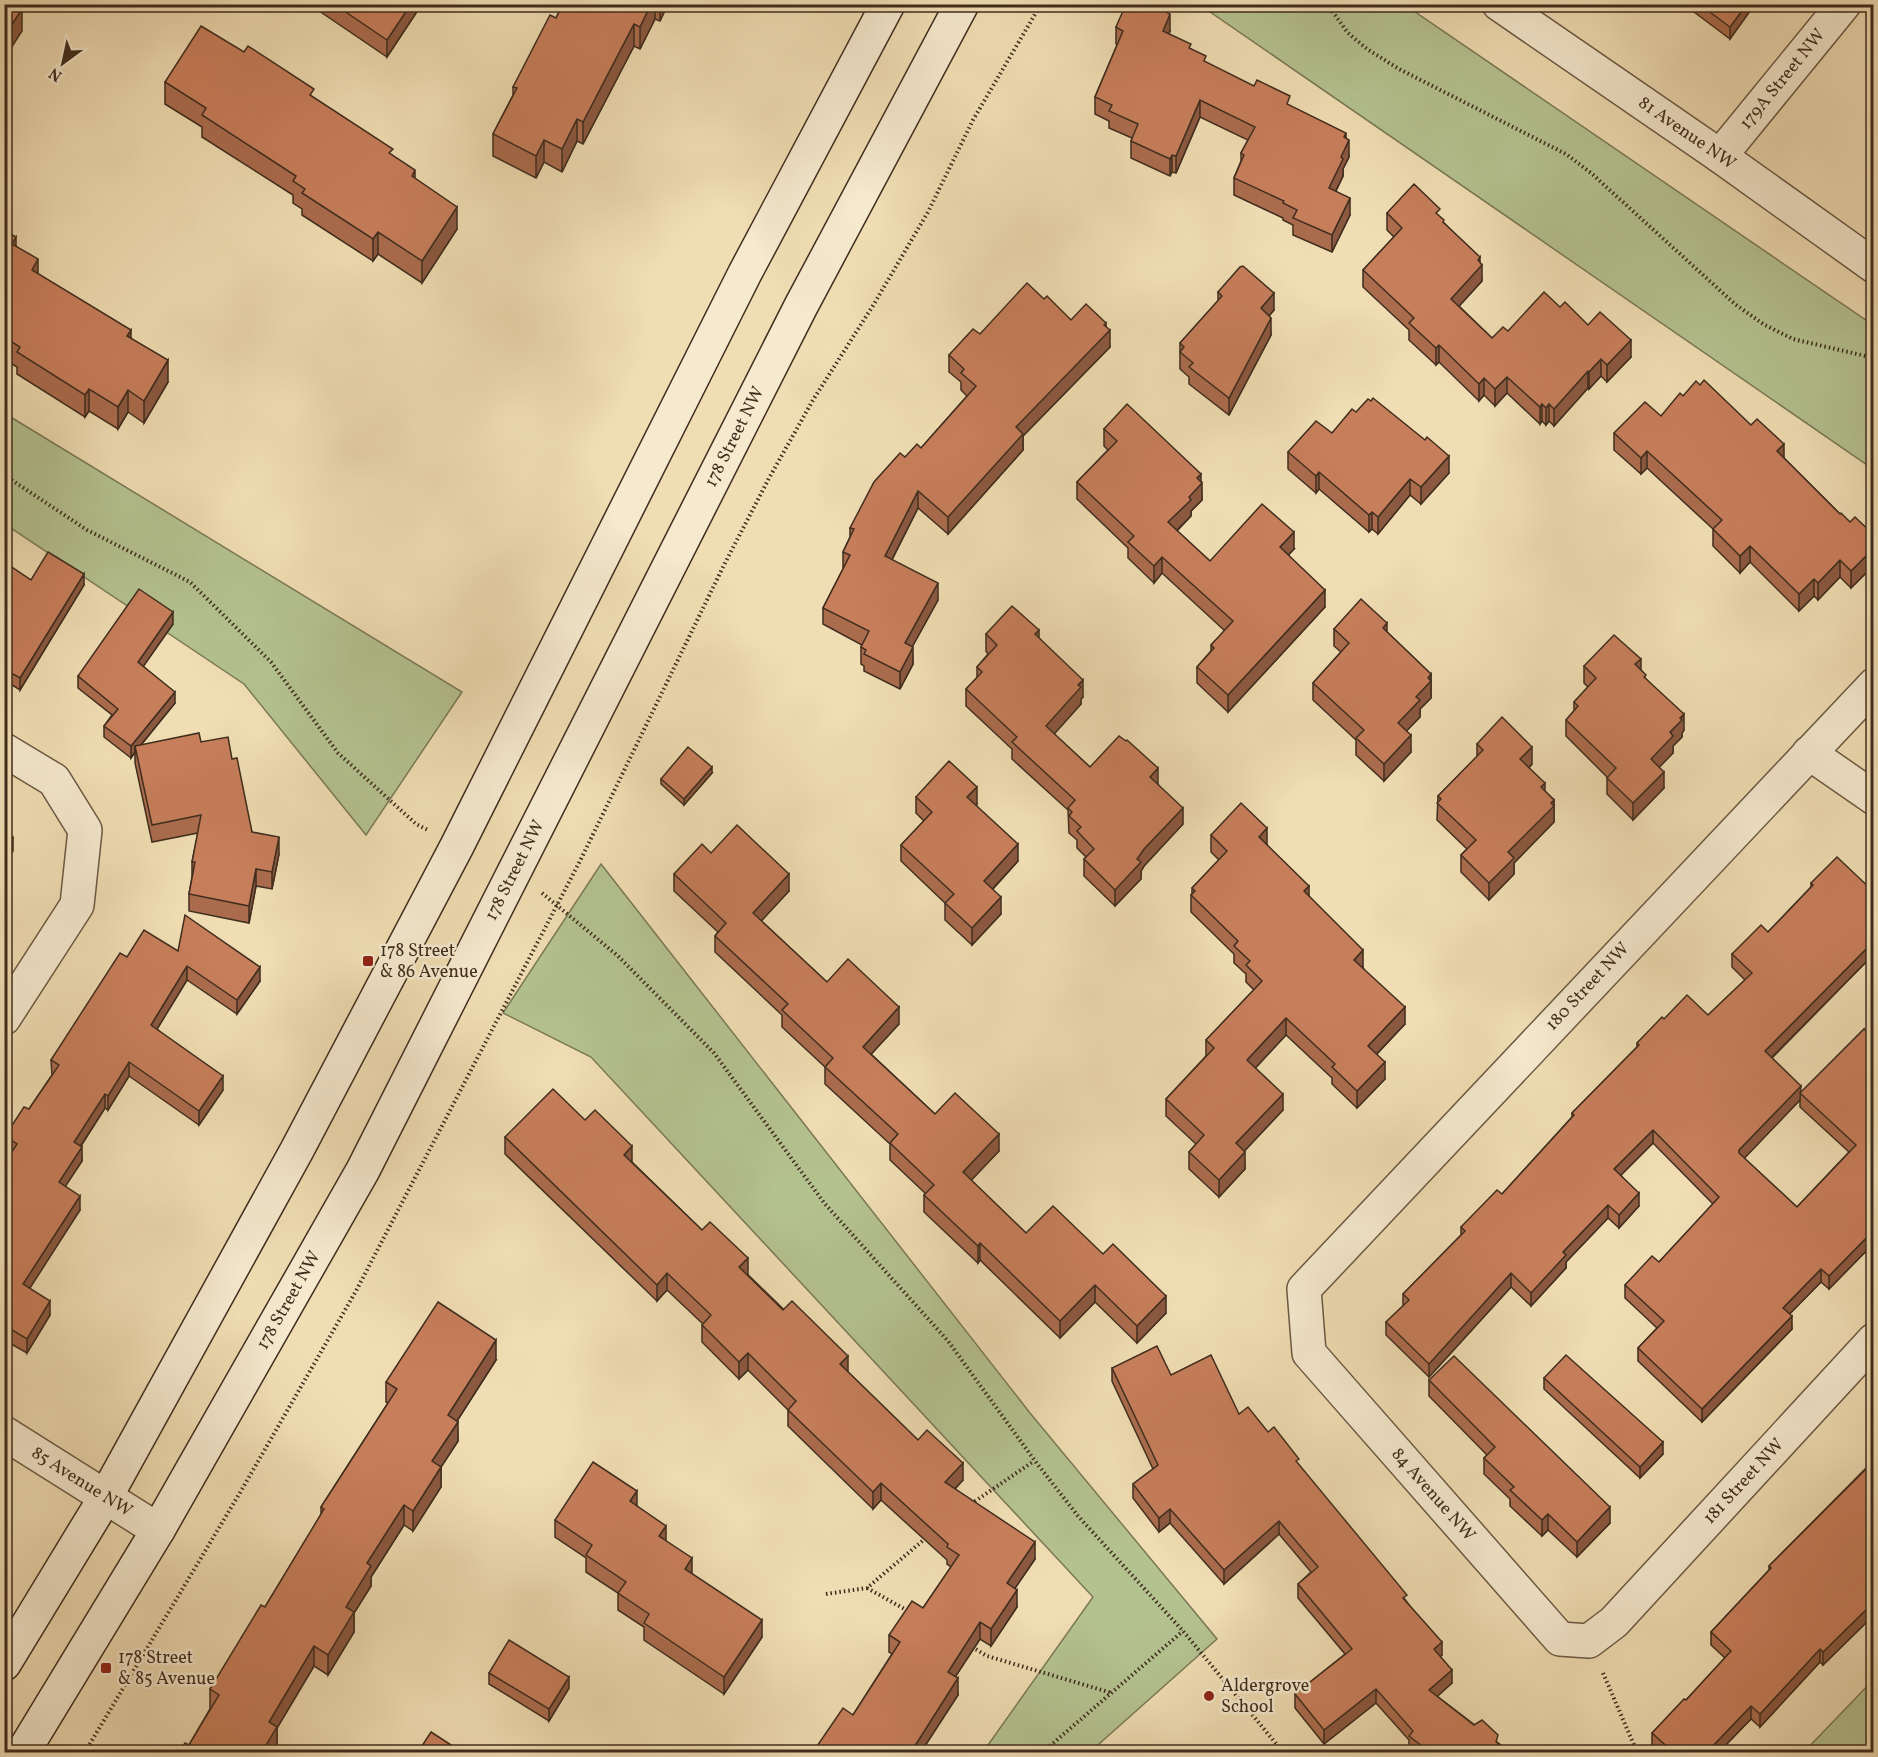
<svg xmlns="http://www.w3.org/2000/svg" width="1878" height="1757" viewBox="0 0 1878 1757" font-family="Vollkorn,serif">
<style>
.green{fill:#b4c290;stroke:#7a7857;stroke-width:1.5}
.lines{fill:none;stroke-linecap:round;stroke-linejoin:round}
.minor-casing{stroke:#6b5943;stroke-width:36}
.tertiary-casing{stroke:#6b5943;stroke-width:36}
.secondary-casing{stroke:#3f2d1e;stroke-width:36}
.path{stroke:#3f2d1e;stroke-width:4;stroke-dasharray:1.5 3;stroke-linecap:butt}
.minor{stroke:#f5e9ce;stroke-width:33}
.tertiary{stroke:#f5e9ce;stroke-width:33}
.secondary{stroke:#f5e9ce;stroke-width:33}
.wall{fill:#ab6c4e;stroke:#3f2d1e;stroke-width:1.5;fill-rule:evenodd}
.shaded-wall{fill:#8b5840;stroke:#3f2d1e;stroke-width:1.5}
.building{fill:#c77e5b;stroke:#3f2d1e;stroke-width:1.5}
.poi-dot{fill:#8f2418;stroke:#f5e9ce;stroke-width:2}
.labels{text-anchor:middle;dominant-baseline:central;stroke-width:5;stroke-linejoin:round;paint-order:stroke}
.street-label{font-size:18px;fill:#3f2d1e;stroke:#f5e9ce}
.poi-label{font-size:18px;fill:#3f2d1e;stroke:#f5e9ce;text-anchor:start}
</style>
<rect width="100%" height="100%" fill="#f0ddb3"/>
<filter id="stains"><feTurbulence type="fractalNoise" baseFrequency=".00333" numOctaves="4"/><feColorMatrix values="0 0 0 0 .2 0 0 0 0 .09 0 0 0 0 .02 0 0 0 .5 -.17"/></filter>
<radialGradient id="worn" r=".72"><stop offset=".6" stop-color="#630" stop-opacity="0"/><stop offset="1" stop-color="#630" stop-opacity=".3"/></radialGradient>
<g class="green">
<path d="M1200,5H1405L1873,325V469Z"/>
<path d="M4,413L462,692L366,835L244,684L5,524Z"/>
<path d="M601,864L1030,1413L1217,1639L1090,1752H983L1093,1597L591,1057L503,1013Z"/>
<path d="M1873,1680V1752H1804Z"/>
</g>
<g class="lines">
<g class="minor-casing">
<g id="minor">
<path id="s1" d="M1720,156L1844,4"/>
<path id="s2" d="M1874,685L1304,1289L1309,1353L1560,1639L1589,1641L1614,1622L1874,1340"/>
<path d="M4,750L54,780L85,830L77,905L4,1018"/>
<path d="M1809,753L1874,798"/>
<path id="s3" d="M4,1433L158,1530"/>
</g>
</g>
<g class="tertiary-casing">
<g id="tertiary">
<path id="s4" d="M1499,4L1720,156L1874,266"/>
</g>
</g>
<g class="secondary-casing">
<g id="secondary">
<path d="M4,1664L105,1498L297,1150L457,846L745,273L888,4"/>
<path id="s5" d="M23,1752L158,1530L363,1170L801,306L962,4"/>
</g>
</g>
<g class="path">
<path d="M1327,4L1348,33L1367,49L1399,69L1566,154L1591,173L1735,304L1763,324L1793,339L1874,358"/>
<path d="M4,475L87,530L190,582L271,662L338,753L416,824L428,830"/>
<path d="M542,893L618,956L714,1053L825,1204L948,1341L1035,1461L1078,1516L1183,1631L1283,1752"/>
<path d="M971,1504L1034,1461"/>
<path d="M867,1588L908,1611"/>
<path d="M826,1594L867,1588L927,1537"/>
<path d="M972,1647L987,1656L1112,1693"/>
<path d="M1603,1673L1637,1752"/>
<path d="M85,1752L241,1491L356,1291L581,859L724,565L768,480L813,400L874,304L928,212L973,120L1041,4"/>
<path d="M1043,1752L1183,1631"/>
<path d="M1868,1752L1874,1747"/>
</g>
<use href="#minor" class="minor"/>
<use href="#tertiary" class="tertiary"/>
<use href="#secondary" class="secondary"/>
</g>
<g class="wall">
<path d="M309,4H422L387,57Z"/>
<path d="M563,4H668L660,21L655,19L640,49L634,46L583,144L577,141L562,172L544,162L536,178L493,156V134L513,95V87L556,18Z"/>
<path d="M1677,4H1755L1730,39L1686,6L1684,9Z"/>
<path d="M1116,27L1170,31L1169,34L1191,49L1206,63L1290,106L1346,138L1349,157L1343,169V176L1336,191L1350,215L1332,252L1293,235V225L1283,220V218L1234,195V178L1241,161V153L1248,140L1200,117L1176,173L1172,172L1170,176L1131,158V141L1132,138L1109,128V121L1095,114V97L1117,45L1116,44Z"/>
<path d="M165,82L314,98L393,156L415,179L457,229L422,283L378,254L373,261L302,215V209L293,203V195L202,137V127L165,104Z"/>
<path d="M1874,105V125L1870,122V110Z"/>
<path d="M1387,213L1440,217L1444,223L1480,263L1482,281L1459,306L1492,338L1560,307L1588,325L1631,357L1607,382L1601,376L1589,389L1588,388L1554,426L1549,421L1546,425L1542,421L1540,424L1507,393L1495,406L1484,395L1479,401L1439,362L1436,365L1409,340V330L1363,287V270L1394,237L1387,230Z"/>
<path d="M4,230L16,246L38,274L131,338L168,382L144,423L128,412L118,429L89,411L85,417L17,374V367L4,359Z"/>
<path d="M1218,292L1274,310L1269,316L1271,335L1229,415L1189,384V377L1180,369V343L1218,301Z"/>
<path d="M1044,299L1071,320L1106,326L1110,347L1023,436V450L948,534L918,508L892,560L938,600L912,647L913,664L900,689L864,671V666L861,664V647L862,645L823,624V608L843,569V552L850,537V528L905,457L921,448L967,396L961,390V382L949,372V355L980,334Z"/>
<path d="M1683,396L1784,458L1840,514L1850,522L1874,535V565L1851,588L1840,577L1818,600L1814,596L1799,611L1750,562L1740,573L1713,546V529L1647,468L1641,474L1614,450V433L1661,416Z"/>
<path d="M1356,412L1449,473L1421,504L1410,495L1378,534L1372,529L1369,532L1319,489L1316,493L1288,469V452L1332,433Z"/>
<path d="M1104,429L1201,482L1202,500L1191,511V516L1177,531L1210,561L1294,549L1288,555L1325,607L1228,712L1197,683V667L1211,651V645L1225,631L1162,573L1154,583L1128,558V548L1077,499V482L1108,450L1104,446Z"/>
<path d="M4,562L31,580L84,585L20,690L4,680Z"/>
<path d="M173,624L143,666L175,703L141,745L201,742L232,759L252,832L279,854L272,889L256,886L249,923L189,911V894L192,877V862L198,833L152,842L135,763V752L131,758L104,737V726L112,715L78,688V676Z"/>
<path d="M1334,629L1387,632L1431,674V698L1420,709V717L1406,731L1411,752L1384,781L1356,755V740L1313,700V683L1341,652L1334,646Z"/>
<path d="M986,634L1039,638L1083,697L1081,699V704L1054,734L1090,767L1158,784L1183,824L1144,866L1141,871V879L1115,906L1084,876V859L1086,857L1077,848V840L1069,833L1068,810L1012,759V749L966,706V689L977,678V667L988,654L986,651Z"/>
<path d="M1584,666L1641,670L1646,679L1684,730L1682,733V737L1673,746V753L1659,767L1664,788L1633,820L1607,794V777L1566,736V720L1574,711V702L1588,687L1584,683Z"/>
<path d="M1477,744L1532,764L1529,768L1545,791L1554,800V822L1514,863V874L1489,900L1461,872V855L1467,849L1437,820L1438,796L1477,757Z"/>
<path d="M712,773L684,805L661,784V779Z"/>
<path d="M916,797L977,804L976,805L1018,861L993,889L1001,914L972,945L945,920V903L901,861V845L924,821L916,813Z"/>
<path d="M1211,835L1267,845L1309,897L1363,967V968L1405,1024L1377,1054L1385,1079L1357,1108L1332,1084V1078L1286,1035L1255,1068L1283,1110L1244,1151L1245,1169L1219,1197L1189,1169V1152L1196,1144L1166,1116V1099L1206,1056V1040L1254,990L1246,982V974L1234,963V954L1191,912V895L1192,893V888L1219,860L1211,852Z"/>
<path d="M711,853L789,891L761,921L827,982L899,1024L871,1054L935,1114L999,1151L971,1180L1026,1233L1103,1254L1166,1313L1137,1343L1095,1302L1060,1338L980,1260L978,1263L924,1212V1195L926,1194L890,1160V1144L825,1084V1067L782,1027V1015L715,952V936L718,932L674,891V874Z"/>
<path d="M1811,883L1874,892V954L1772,1058L1801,1093L1864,1029L1874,1243L1829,1289L1821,1282L1789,1314L1792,1329L1702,1422L1638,1361V1348L1657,1328L1625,1298V1285L1659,1262L1713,1204L1653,1143L1621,1175L1639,1206L1619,1228L1608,1218L1566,1262V1268L1531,1306L1511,1287L1429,1377L1386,1335V1322L1403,1306V1294L1461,1235V1227L1502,1194L1572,1117V1113L1637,1047V1043L1664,1019L1708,1015L1745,980L1732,967V954L1768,932L1811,887ZM1800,1100V1107L1849,1152L1797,1207L1744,1158Z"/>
<path d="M178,951L260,981L237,1014L187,980L157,1029L223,1090L199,1125L129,1076L108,1110L105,1108L81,1146L82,1161L65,1186L80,1210L29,1288L50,1315L27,1353L4,1340V1164L11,1154L5,1150V1136L29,1109L52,1075L51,1060L127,957Z"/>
<path d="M585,1120L632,1162L918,1440L963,1480L955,1489L1035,1559L1015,1588L1017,1607L991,1646L980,1639L955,1677L958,1695L921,1752H813L853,1715L892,1654L889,1652V1635L923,1608L951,1567L947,1564V1560L881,1500L873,1509L788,1426V1410L748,1370L739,1379L702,1342V1325L703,1324L667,1290L657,1301L505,1154V1137Z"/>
<path d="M496,1360L457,1421L458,1441L441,1467V1487L413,1531L404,1525L371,1577V1586L354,1613V1632L328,1675L314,1666L277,1728V1747L274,1752H179L189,1745L210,1709V1689L265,1607L321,1515V1507L388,1403L386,1402V1382Z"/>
<path d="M1112,1368L1171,1375L1239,1414L1268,1432L1299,1465L1407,1602L1442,1655L1440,1657L1452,1683L1437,1696L1510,1752H1413L1409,1750V1740L1376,1703L1324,1744L1295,1708V1694L1345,1654L1298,1598V1584L1311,1572L1279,1534L1224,1584L1170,1523L1159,1532L1133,1498V1484L1153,1469L1112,1381Z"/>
<path d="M1544,1378L1663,1454L1640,1478L1544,1389Z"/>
<path d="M1429,1380L1610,1523L1577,1557L1548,1530L1542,1536L1510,1506V1499L1484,1474V1458L1487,1455L1429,1396Z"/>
<path d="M1874,1454V1596L1872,1597L1874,1598V1615L1823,1665L1820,1662L1760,1727L1751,1719L1719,1752H1660L1652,1746V1733L1686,1700L1725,1658L1711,1645V1632L1769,1570V1566L1873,1461Z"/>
<path d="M637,1506L692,1574L762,1637L724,1694L644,1640V1627L618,1610V1593L586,1572V1558L555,1537V1520Z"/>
<path d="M489,1673L569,1688L549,1721L489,1684Z"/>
</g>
<g class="shaded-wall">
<path d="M411,4H422L387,57V40Z"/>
<path d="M651,4H655V19L640,49V27Z"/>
<path d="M660,4H668L660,21Z"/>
<path d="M1747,4H1755L1730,39V27Z"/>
<path d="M22,9V31L4,59V37Z"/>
<path d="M1170,14V31L1163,47V31Z"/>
<path d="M634,24V46L583,144V122Z"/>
<path d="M1200,100V117L1176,173V156Z"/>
<path d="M577,119V141L562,172V149Z"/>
<path d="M1346,133V147L1349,140V157L1343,169V176L1329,205V188L1341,157L1344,137Z"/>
<path d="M544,140V162L536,178V156Z"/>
<path d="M1172,155V172L1170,176V159Z"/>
<path d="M415,170V192L412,176Z"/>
<path d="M1350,198V215L1332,252V235Z"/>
<path d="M457,207V229L422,283V261Z"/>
<path d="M378,232V254L373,261V239Z"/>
<path d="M16,237V259L12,244Z"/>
<path d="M1480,257V267L1482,265V281L1451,315V299Z"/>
<path d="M38,259V281L32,270Z"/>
<path d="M1274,293V310L1261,325V308Z"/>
<path d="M1271,318V335L1229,415V398Z"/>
<path d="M1106,323V334L1110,330V347L1023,436V450L948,534V517L1016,427Z"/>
<path d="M131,330V352L127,336Z"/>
<path d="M1631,340V357L1607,382V365Z"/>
<path d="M1439,345V362L1436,365V348Z"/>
<path d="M1601,359V376L1589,389V372Z"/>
<path d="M168,360V382L144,423V401Z"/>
<path d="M1588,371V388L1554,426V409Z"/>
<path d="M1507,377V393L1495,406V389Z"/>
<path d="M1484,378V395L1479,401V384Z"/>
<path d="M89,389V411L85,417V395Z"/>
<path d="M128,390V412L118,429V407Z"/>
<path d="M1542,404V421L1540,424V407Z"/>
<path d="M1549,404V421L1546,425V408Z"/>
<path d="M1784,444V461L1777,451Z"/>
<path d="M1647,451V468L1641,474V458Z"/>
<path d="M1449,456V473L1421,504V487Z"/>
<path d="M1319,472V489L1316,493V476Z"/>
<path d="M1201,474V484L1202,483V500L1191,511V516L1168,539V522L1189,497L1197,478Z"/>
<path d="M1410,479V495L1378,534V517Z"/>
<path d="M918,491V508L885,573V556Z"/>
<path d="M1372,512V529L1369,532V515Z"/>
<path d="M1294,532V549L1280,564V547Z"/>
<path d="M1750,546V562L1740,573V556Z"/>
<path d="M1874,548V565L1851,588V571Z"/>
<path d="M1162,557V573L1154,583V566Z"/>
<path d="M1840,560V577L1818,600V583Z"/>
<path d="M84,574V585L20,690V678Z"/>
<path d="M1814,579V596L1799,611V594Z"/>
<path d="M938,583V600L905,660V643Z"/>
<path d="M1325,590V607L1228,712V695Z"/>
<path d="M173,612V624L138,674V662Z"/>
<path d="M1387,623V640L1383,628Z"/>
<path d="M1039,630V647L1035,634Z"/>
<path d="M913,647V664L900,689V672Z"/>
<path d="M1641,659V676L1635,664Z"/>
<path d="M1431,674V698L1420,709V717L1398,740V723Z"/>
<path d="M1083,680V697L1081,699V704L1046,743V726Z"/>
<path d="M175,692V703L136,751L135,746V752L131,758V746Z"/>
<path d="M1684,714V730L1682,733V737L1673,746V753L1651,776V759Z"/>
<path d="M1411,735V752L1384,781V764Z"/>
<path d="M1532,747V764L1520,776V759Z"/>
<path d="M712,767V773L684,805V799Z"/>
<path d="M1158,768V785L1150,777Z"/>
<path d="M1664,772V788L1633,820V803Z"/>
<path d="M1545,783V800L1541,787Z"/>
<path d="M977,787V804L967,814V797Z"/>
<path d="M1554,800V822L1514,863V874L1489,900V883L1508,852Z"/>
<path d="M1183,808V824L1144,866L1141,871V879L1115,906V890L1144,849Z"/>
<path d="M1267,828V845L1259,837Z"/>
<path d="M279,837V854L272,889V872Z"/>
<path d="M13,838V851L4,864V851Z"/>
<path d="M1018,844V861L984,898V881Z"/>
<path d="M256,869V886L249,923V906Z"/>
<path d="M789,874V891L753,930V913Z"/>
<path d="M1309,886V903L1304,891Z"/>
<path d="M1001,897V914L972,945V928Z"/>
<path d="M1874,941V954L1765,1064V1051Z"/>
<path d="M1363,950V967L1354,977V960Z"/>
<path d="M187,966V980L151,1039V1025Z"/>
<path d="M260,967V981L237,1014V1000Z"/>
<path d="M899,1007V1024L863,1063V1047Z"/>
<path d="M1405,1007V1024L1368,1063V1046Z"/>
<path d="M1286,1018V1035L1247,1077V1060Z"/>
<path d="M129,1062V1076L108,1110V1096Z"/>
<path d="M1385,1062V1079L1357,1108V1091Z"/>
<path d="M223,1076V1090L199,1125V1111Z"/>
<path d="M1801,1086L1800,1100L1739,1164V1150Z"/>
<path d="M105,1094V1108L74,1156V1142Z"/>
<path d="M1283,1094V1110L1236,1160V1143Z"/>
<path d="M1653,1130V1143L1614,1182V1169Z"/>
<path d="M999,1134V1151L963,1189V1172Z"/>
<path d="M632,1146V1163L624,1155Z"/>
<path d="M82,1147V1161L59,1196V1182Z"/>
<path d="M1245,1152V1169L1219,1197V1180Z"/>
<path d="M1639,1193V1206L1619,1228V1215Z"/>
<path d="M80,1196V1210L23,1299V1284Z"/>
<path d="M1608,1205V1218L1566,1262V1268L1531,1306V1293L1563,1252Z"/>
<path d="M1874,1230V1243L1829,1289V1276Z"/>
<path d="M980,1243V1260L978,1263V1246Z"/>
<path d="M748,1258V1275L739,1284V1267Z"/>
<path d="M1821,1269V1282L1783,1321V1308Z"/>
<path d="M667,1273V1290L657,1301V1285Z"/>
<path d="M1511,1273V1287L1429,1377V1364Z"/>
<path d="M1095,1285V1302L1060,1338V1321Z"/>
<path d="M1166,1296V1313L1137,1343V1326Z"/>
<path d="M50,1301V1315L27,1353V1339Z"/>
<path d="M1792,1316V1329L1702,1422V1409Z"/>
<path d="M496,1340V1360L448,1435V1415Z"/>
<path d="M748,1353V1370L739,1379V1362Z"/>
<path d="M848,1356V1373L840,1364Z"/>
<path d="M458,1422V1441L432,1481V1461Z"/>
<path d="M1663,1442V1454L1640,1478V1467Z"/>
<path d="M963,1463V1480L945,1499V1482Z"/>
<path d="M441,1467V1487L413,1531V1511Z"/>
<path d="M881,1483V1500L873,1509V1492Z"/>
<path d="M637,1491V1507L630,1501Z"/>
<path d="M404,1505V1525L371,1577V1586L354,1613V1632L328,1675V1655L346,1607L367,1563Z"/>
<path d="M1610,1507V1523L1577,1557V1542Z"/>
<path d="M1170,1509V1523L1159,1532V1518Z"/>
<path d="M1548,1514V1530L1542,1536V1520Z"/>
<path d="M1279,1521V1534L1224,1584V1570Z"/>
<path d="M666,1526V1542L659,1536Z"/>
<path d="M1035,1542V1559L1007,1600V1583Z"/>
<path d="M692,1558V1575L685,1569Z"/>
<path d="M1874,1583V1596L1866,1603V1591Z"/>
<path d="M1017,1590V1607L991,1646V1629Z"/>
<path d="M1874,1602V1615L1823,1665V1652Z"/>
<path d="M762,1620V1637L724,1694V1677Z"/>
<path d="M980,1622V1639L948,1688V1672Z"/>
<path d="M1442,1642V1655L1434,1663V1649Z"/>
<path d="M314,1646V1666L277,1728V1747L274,1752H262L269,1722Z"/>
<path d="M1820,1649V1662L1760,1727V1714Z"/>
<path d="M1452,1670V1683L1429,1704V1690Z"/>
<path d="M569,1677V1688L549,1721V1709Z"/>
<path d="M958,1678V1695L921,1752H911Z"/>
<path d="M1376,1689V1703L1324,1744V1730Z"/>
<path d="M1751,1706V1719L1719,1752H1707Z"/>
</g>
<g class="building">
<path d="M4,4H14L22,9L4,37Z"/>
<path d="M334,4H411L387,40Z"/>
<path d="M563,4H651L640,27L634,24L583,122L577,119L562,149L544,140L536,156L493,134L517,88L513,87L550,15L556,18Z"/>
<path d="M1126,4H1150L1170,14L1163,31L1191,44L1189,48L1206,56L1204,61L1254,86L1257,80L1290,96L1287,104L1346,133L1344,137L1349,140L1341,157L1343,159L1329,188L1350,198L1332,235L1293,218L1297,210L1283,203L1284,201L1234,178L1244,155L1241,153L1255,127L1200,100L1176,156L1172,155L1170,159L1131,141L1138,124L1109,111L1112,105L1095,97L1123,31L1116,27Z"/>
<path d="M1699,4H1747L1730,27Z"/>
<path d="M201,26L244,52L248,46L314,89L310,95L393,149L389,153L415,170L412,176L457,207L422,261L378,232L373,239L302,193L305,189L293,181L296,176L202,115L206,108L165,82Z"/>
<path d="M1874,105V113L1870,110Z"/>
<path d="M1414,184L1440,209L1436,213L1444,220L1443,222L1480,257L1478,260L1482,265L1451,299L1492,338L1503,327L1508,331L1544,292L1560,307L1565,302L1588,325L1600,312L1631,340L1607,365L1601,359L1589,372L1588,371L1554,409L1549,404L1546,408L1542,404L1540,407L1507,377L1495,389L1484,378L1479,384L1439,345L1436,348L1409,323L1414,318L1363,270L1402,228L1387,213Z"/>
<path d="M4,230L16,237L12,244L38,259L32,270L131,330L127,336L168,360L144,401L128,390L118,407L89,389L85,395L17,352L20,347L4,337Z"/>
<path d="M1243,266L1274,293L1261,308L1271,318L1229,398L1189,367L1193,363L1180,352L1184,347L1180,343L1222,296L1218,292L1240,267Z"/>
<path d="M1027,283L1044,299L1047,296L1071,320L1086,304L1106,323L1104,325L1110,330L1016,427L1023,434L948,517L918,491L885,556L938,583L905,643L913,647L900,672L864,654L866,650L861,647L869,631L823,608L850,555L843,552L854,529L850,528L874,482L900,453L905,457L917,444L921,448L976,386L961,373L964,369L949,355L973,329L980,334Z"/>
<path d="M1704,380L1751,425L1757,419L1784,444L1777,451L1840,514L1841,513L1850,522L1855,517L1874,535V548L1851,571L1840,560L1818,583L1814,579L1799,594L1750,546L1740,556L1713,529L1722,520L1647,451L1641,458L1614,433L1645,402L1661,416L1680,393L1683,396L1696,381L1700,385Z"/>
<path d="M1373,398L1425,440L1427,437L1449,456L1421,487L1410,479L1378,517L1372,512L1369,515L1319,472L1316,476L1288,452L1316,421L1332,433L1352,409L1356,412L1368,399L1371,401Z"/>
<path d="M1127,404L1201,474L1197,478L1202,483L1189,497L1191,500L1168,522L1210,561L1262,504L1294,532L1280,547L1325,590L1228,695L1197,667L1214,648L1211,645L1233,621L1162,557L1154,566L1128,542L1134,536L1077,482L1117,441L1104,429Z"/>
<path d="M48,552L84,574L20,678L4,669V562L31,580Z"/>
<path d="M139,589L173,612L138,662L175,692L131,746L104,726L118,709L78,676Z"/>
<path d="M1361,599L1387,623L1383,628L1431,674L1428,678L1431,681L1416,697L1420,700L1398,723L1411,735L1384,764L1356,738L1364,730L1313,683L1349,643L1334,629Z"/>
<path d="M1012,606L1039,630L1035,634L1083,680L1078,685L1081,687L1046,726L1090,767L1119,736L1126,741L1127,740L1158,768L1150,777L1183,808L1144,849L1137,859L1141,862L1115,890L1084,859L1094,849L1077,831L1081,827L1069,816L1072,812L1068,808L1075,800L1012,742L1017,737L966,689L982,672L977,667L997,645L986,634Z"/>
<path d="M1614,635L1641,659L1635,664L1646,675L1644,677L1684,714L1680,718L1682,720L1670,732L1673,736L1651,759L1664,772L1633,803L1607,778L1616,768L1566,720L1578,706L1574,702L1596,678L1584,666Z"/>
<path d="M1502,717L1532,747L1520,759L1545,783L1541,787L1554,800L1551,803L1554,806L1508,852L1514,858L1489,883L1461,855L1476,840L1437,803L1441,799L1438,796L1483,750L1477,744Z"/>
<path d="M199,733L201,742L228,737L232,759L237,758L252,832L279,837L272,872L256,869L249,906L189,894L195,862H192L201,815L152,825L135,746Z"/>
<path d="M688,747L712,767L684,799L661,779Z"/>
<path d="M949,761L977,787L967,797L1018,844L984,881L1001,897L972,928L945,903L954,894L901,845L932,812L916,797Z"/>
<path d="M1241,803L1267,828L1259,837L1309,886L1304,891L1363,950L1354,960L1405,1007L1368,1046L1385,1062L1357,1091L1332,1067L1335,1064L1286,1018L1247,1060L1283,1094L1236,1143L1245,1152L1219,1180L1189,1152L1204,1135L1166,1099L1214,1048L1206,1040L1262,981L1246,965L1250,961L1234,946L1238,941L1191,895L1195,891L1192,888L1227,851L1211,835Z"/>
<path d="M737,825L789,874L753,913L827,982L848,959L899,1007L863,1047L935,1114L955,1093L999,1134L963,1172L1026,1233L1053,1206L1103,1254L1113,1244L1166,1296L1137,1326L1095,1285L1060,1321L980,1243L978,1246L924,1195L934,1185L890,1143L898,1134L825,1067L833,1058L782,1010L788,1004L715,936L726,923L674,874L702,844L711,853Z"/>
<path d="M4,832L13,838L4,851Z"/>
<path d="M1837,857L1874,892V941L1765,1051L1801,1086L1739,1150V1153L1797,1207L1856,1145L1800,1093L1864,1029L1874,1039V1230L1829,1276L1821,1269L1783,1308L1792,1316L1702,1409L1638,1348L1664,1321L1625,1285L1652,1256L1659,1262L1719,1197L1653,1130L1614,1169L1639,1193L1619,1215L1608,1205L1563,1252L1566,1255L1531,1293L1511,1273L1429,1364L1386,1322L1409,1300L1403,1294L1465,1231L1461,1227L1497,1190L1502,1194L1574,1115L1572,1113L1639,1045L1637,1043L1662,1017L1664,1019L1687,995L1708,1015L1752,973L1732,954L1761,925L1768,932L1813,885L1811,883Z"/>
<path d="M185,915L260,967L237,1000L187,966L151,1025L223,1076L199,1111L129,1062L108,1096L105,1094L74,1142L82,1147L59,1182L80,1196L23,1284L50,1301L27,1339L4,1325V1164L17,1144L5,1136L24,1107L29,1109L59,1065L51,1060L120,953L127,957L144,930L178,951Z"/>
<path d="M553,1089L585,1120L595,1110L632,1146L624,1155L702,1230L710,1222L748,1258L739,1267L783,1310L792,1301L848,1356L840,1364L918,1440L927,1430L963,1463L945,1482L1035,1542L1007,1583L1017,1590L991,1629L980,1622L948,1672L958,1678L911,1752H903L897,1749L895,1752H813L843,1708L853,1715L900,1642L889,1635L912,1601L923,1608L959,1555L947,1547L948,1544L881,1483L873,1492L788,1410L796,1401L748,1353L739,1362L702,1325L711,1315L667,1273L657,1285L505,1137Z"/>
<path d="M438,1302L496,1340L448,1415L458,1422L432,1461L441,1467L413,1511L404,1505L367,1563L371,1566L346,1607L354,1612L328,1655L314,1646L269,1722L277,1727L262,1752H179L185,1743L189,1745L219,1695L210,1689L261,1605L265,1607L324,1509L321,1507L397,1389L386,1382Z"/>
<path d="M1157,1346L1171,1375L1211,1355L1239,1414L1248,1407L1268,1432L1274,1427L1299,1459L1296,1461L1407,1595L1403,1598L1442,1642L1434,1649L1452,1670L1429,1690L1474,1725L1482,1720L1498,1735L1496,1742L1510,1752H1430L1409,1736L1413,1731L1376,1689L1324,1730L1295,1694L1352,1649L1298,1584L1318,1567L1279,1521L1224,1570L1170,1509L1159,1518L1133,1484L1158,1465L1112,1368Z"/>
<path d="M1566,1355L1663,1442L1640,1467L1544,1378Z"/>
<path d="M1454,1356L1610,1507L1577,1542L1548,1514L1542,1520L1510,1490L1514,1487L1484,1458L1495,1447L1429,1380Z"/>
<path d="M1874,1461V1583L1866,1591L1874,1598V1602L1823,1652L1820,1649L1760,1714L1751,1706L1707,1752H1673L1652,1733L1684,1699L1686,1700L1731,1651L1711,1632L1771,1568L1769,1566Z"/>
<path d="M593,1462L637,1491L630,1501L666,1526L659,1536L692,1558L685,1569L762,1620L724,1677L644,1623L649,1614L618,1593L626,1582L586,1555L592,1545L555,1520Z"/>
<path d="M509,1640L569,1677L549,1709L489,1673Z"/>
<path d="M431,1732L462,1752H418Z"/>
</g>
<g class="poi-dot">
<rect x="362" y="955" width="12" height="12" rx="3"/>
<rect x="100" y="1662" width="12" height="12" rx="3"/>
<circle cx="1209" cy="1696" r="6"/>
</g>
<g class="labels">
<g class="street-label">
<text stroke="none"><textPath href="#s1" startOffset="99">179A Street NW</textPath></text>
<text stroke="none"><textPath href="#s4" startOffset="228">81 Avenue NW</textPath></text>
<text stroke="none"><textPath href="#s5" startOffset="1496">178 Street NW</textPath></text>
<text stroke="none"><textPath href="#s5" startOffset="1010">178 Street NW</textPath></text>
<text transform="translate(1588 987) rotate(-47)">180 Street NW</text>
<text stroke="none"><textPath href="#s5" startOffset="524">178 Street NW</textPath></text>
<text stroke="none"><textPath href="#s2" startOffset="1527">181 Street NW</textPath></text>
<text stroke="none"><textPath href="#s3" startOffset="92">85 Avenue NW</textPath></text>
<text stroke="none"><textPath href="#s2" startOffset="1083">84 Avenue NW</textPath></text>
</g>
<g class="poi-label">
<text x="380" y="951">178 Street<tspan x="380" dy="21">&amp; 86 Avenue</tspan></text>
<text x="118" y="1658">178 Street<tspan x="118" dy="21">&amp; 85 Avenue</tspan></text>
<text x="1221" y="1686">Aldergrove<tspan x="1221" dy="21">School</tspan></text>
</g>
</g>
<rect width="1878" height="1757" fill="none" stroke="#f0ddb3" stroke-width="24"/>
<rect x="6" y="6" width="1866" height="1745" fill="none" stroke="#3f2d1e" stroke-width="3"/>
<rect x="12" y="12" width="1854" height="1733" fill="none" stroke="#3f2d1e" stroke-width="1.5"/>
<g transform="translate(63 63) rotate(213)" stroke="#f5e9ce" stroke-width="4.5" paint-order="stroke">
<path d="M0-4.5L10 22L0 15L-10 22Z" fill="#3f2d1e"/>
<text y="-9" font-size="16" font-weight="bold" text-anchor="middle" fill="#3f2d1e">N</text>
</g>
<rect width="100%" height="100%" filter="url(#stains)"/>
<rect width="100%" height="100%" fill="url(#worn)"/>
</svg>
